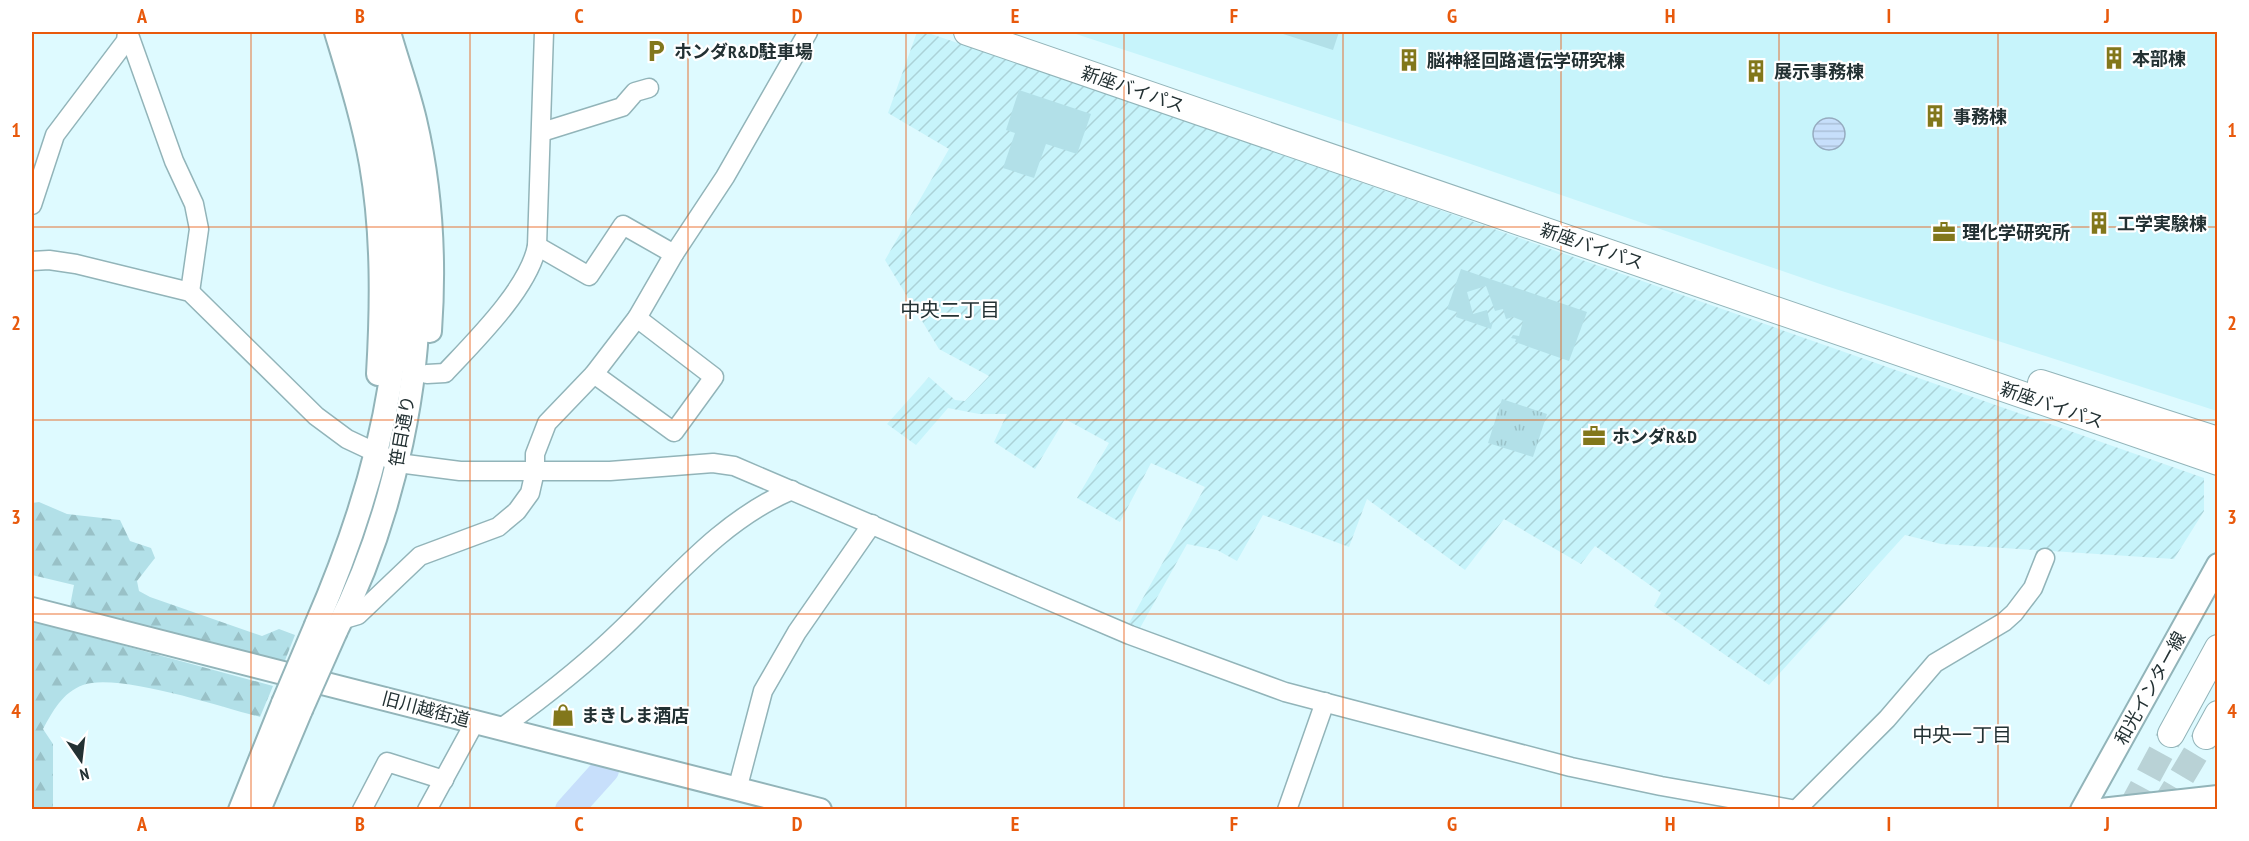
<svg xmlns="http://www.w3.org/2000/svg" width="2249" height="841" viewBox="0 0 2249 841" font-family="'PT Sans Narrow','Noto Sans JP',sans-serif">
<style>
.built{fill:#c7f4fb}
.industrial{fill:url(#industrial-furrows)}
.green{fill:#b2e0e8}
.forest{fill:url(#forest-firs)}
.park{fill:url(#park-tufts)}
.water{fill:url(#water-rules);stroke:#96abbf;stroke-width:1.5}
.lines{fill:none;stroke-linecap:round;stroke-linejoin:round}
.river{stroke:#c7dffb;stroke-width:28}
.highway-tunnel{stroke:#b9d2d6;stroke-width:26;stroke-dasharray:26 13;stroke-linecap:butt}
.minor-casing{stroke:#92b4b9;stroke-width:21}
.major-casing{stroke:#92b4b9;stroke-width:26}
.highway-casing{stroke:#92b4b9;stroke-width:28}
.minor{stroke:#fff;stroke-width:18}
.major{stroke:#fff;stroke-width:22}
.highway{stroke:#fff;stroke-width:26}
.major-bridge-casing{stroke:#92b4b9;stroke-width:26;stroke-linecap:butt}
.major-bridge{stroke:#fff;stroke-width:22}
.grid{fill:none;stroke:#e8590c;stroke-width:1.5;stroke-opacity:0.55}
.labels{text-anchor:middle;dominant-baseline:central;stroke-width:4.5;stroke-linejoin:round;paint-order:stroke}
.poi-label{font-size:18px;font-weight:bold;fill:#233133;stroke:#fff;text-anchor:start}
.street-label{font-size:18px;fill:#233133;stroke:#fff}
.neighbourhood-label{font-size:20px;fill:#233133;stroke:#fff}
.neatline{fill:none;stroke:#e8590c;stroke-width:2}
.grid-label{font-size:20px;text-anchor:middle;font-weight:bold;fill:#e8590c}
</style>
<defs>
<pattern id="industrial-furrows" width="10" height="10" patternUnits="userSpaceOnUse" patternTransform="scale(1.5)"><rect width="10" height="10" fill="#c7f4fb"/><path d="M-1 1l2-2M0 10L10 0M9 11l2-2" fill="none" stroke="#abd2d8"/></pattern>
<pattern id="forest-firs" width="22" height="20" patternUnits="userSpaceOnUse" patternTransform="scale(1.5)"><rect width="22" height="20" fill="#b2e0e8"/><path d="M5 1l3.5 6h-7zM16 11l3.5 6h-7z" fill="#99c1c7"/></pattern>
<pattern id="park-tufts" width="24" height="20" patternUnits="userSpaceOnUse" patternTransform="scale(1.5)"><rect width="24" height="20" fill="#b2e0e8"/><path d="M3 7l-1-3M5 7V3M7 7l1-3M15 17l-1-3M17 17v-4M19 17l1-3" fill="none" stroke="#99c1c7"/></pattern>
<pattern id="water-rules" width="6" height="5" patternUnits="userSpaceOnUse" patternTransform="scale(1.5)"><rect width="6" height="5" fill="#c7dffb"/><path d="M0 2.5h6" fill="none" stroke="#abc0d8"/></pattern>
</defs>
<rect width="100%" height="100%" fill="#defaff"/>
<path class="built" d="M1070,32H2217V411L1823,285L1462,161Z"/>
<path class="industrial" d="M917,32H925L1100,91L2204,478V511L2174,559L1941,544L1905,535L1769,685L1654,606L1661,593L1595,546L1581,564L1504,519L1465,570L1367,499L1349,547L1263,515L1237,561L1217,550L1187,544L1140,628L1129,623L1205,487L1151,463L1120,522L1077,498L1109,443L1065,419L1035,469L994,442L1007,414H979L948,408L916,445L887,424L929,377L955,400L965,401L989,376L939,349L885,260L949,149L888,113Z"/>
<g class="green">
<path d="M1277,32H1339L1333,50Z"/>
<path d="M1019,90L1091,114L1077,154L1046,144L1034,178L1003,168L1015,133L1006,130Z"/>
<path d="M1461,269L1587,312L1569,361L1515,342L1516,339L1511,338L1513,335L1519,336L1523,321L1513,317L1506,319L1503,309L1495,311L1486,286L1467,292L1473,314L1487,310L1490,323L1493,322L1491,329L1456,317L1457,312L1447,309Z"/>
</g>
<g class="forest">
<path d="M39,502L67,514L120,520L130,541L151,548L155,558L137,581L139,591L150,597L262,636L279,629L295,635L284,663L70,606L74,585L32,575V503Z"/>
<path d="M33,621L273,686L260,717C222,707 116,672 83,685C62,693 53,711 43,729L53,744V809H32Z"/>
</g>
<path class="park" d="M1502,399L1547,414L1533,457L1488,443Z"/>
<circle class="water" cx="1829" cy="134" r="16"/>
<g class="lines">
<path class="river" d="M569,810L605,770"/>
<g class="highway-tunnel">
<path d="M2130,810L2171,734"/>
<path d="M2162,810L2206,736"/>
</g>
<g class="minor-casing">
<g id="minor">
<path d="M128,32L174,161L194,204L199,229L190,292"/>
<path d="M542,132L622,107L635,92L649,88"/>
<path d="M32,205L55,135L126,41L127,32"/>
<path d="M537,246L589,276L623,225L674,254"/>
<path d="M32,261L49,260L76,264L190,292L316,416L347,439L398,463L460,471H610L713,463L734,466L1130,635L1285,692L1571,767L1661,786L1797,810"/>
<path d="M427,374L445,373C475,341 529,288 537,246L544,32"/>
<path d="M594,374L674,432L714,377L637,318"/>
<path d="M341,620L358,615L420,556L498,527L517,511L530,493L535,471V454L547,423L594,374L637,318L674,254L725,177L808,32"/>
<path d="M501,728C543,698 584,666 621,630C675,578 722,520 792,490"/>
<path d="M737,790L763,691L797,632L872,524"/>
<path d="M1797,809L1887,719L1935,663L2004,622L2014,613L2033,588L2045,558"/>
<path d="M362,810L387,762L444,780"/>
<path d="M427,810L475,722"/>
<path d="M1287,810L1325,702"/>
</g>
</g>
<g class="major-casing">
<g id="major">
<path d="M336,32C349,75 363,119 371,164C383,233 382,305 378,374"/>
<path d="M389,32C397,61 408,90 415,120C431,188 435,261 430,331"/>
<path d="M32,609L820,810"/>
<path d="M316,625C385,466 422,306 383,133C375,99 365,65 355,32"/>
<path d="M336,631C393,521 427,368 416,244C409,171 392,102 371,32"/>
<path d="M240,810L283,703"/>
<path d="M259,810L301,710"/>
<path d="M2082,810L2218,565"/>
<path d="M2101,810L2218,797"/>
</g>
</g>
<g class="highway-casing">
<g id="highway">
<path d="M967,32L2218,462"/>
<path d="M2041,383L2218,440"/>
<path d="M2171,734L2218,648"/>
<path d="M2206,736L2218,714"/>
</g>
</g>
<use href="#minor" class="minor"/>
<use href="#major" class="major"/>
<use href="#highway" class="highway"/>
<g class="major-bridge-casing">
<g id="major-bridge">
<path d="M283,703L316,625"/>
<path d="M301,710L336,631"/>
</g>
</g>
<use href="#major-bridge" class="major-bridge"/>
</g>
<path class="grid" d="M251,32V810M470,32V810M688,32V810M906,32V810M1124,32V810M1343,32V810M1561,32V810M1779,32V810M1998,32V810M32,227H2218M32,420H2218M32,614H2218"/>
<defs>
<g id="parking-bare" transform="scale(1.8)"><path d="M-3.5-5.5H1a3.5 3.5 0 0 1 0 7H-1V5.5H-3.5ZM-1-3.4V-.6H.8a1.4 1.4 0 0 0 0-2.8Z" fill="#82771b" stroke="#fff" stroke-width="2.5" paint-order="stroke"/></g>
<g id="building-bare" transform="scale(1.8)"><path d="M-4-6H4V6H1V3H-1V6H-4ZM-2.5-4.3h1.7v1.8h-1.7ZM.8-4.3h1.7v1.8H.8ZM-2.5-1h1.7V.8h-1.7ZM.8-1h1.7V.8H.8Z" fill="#82771b" stroke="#fff" stroke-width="2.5" paint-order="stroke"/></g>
<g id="office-bare" transform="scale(1.8)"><path d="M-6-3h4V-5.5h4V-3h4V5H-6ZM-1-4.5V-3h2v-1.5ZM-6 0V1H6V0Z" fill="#82771b" stroke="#fff" stroke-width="2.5" paint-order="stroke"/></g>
<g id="shop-bare" transform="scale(1.8)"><path d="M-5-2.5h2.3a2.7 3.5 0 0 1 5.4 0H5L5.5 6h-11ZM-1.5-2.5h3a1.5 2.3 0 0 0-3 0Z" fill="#82771b" stroke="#fff" stroke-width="2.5" paint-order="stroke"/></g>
</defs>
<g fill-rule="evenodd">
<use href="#parking-bare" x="656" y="51"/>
<use href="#building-bare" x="2114" y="58"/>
<use href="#building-bare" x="1409" y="60"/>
<use href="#building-bare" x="1756" y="71"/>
<use href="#building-bare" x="1935" y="116"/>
<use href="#building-bare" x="2099" y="223"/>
<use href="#office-bare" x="1944" y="232"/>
<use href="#office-bare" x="1594" y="436"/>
<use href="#shop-bare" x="563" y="715"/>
</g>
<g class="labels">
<g class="poi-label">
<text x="674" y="51">ホンダR&amp;D駐車場</text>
<text x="2132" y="58">本部棟</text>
<text x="1427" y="60">脳神経回路遺伝学研究棟</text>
<text x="1774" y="71">展示事務棟</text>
<text x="1953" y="116">事務棟</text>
<text x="2117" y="223">工学実験棟</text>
<text x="1962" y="232">理化学研究所</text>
<text x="1612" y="436">ホンダR&amp;D</text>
<text x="581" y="715">まきしま酒店</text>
</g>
<g class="street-label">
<text transform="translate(1133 89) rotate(19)">新座バイパス</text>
<text transform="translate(1592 246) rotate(19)">新座バイパス</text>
<text transform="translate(2052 405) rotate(19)">新座バイパス</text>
<text transform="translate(402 431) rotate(-80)">笹目通り</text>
<text transform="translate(2150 688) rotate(-61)">和光インター線</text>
<text transform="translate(426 709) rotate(15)">旧川越街道</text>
</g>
<g class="neighbourhood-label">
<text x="950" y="310">中央二丁目</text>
<text x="1962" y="735">中央一丁目</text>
</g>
</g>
<rect width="2249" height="841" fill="none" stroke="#ffffff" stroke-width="66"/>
<g transform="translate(81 760) rotate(166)" stroke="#ffffff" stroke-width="4.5" paint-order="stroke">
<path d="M0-4.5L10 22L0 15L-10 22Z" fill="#233133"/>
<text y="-9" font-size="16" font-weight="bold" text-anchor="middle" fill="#233133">N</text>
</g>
<rect x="33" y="33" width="2183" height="775" class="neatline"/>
<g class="grid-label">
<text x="142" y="23">A</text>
<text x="360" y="23">B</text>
<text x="579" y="23">C</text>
<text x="797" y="23">D</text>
<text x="1015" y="23">E</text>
<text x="1234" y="23">F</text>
<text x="1452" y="23">G</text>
<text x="1670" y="23">H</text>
<text x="1889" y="23">I</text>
<text x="2107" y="23">J</text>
<text x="16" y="137">1</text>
<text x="2232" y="137">1</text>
<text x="16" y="330">2</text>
<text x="2232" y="330">2</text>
<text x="16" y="524">3</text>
<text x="2232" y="524">3</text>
<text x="16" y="718">4</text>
<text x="2232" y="718">4</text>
<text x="142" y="831">A</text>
<text x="360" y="831">B</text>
<text x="579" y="831">C</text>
<text x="797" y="831">D</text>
<text x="1015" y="831">E</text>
<text x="1234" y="831">F</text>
<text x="1452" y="831">G</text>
<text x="1670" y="831">H</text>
<text x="1889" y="831">I</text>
<text x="2107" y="831">J</text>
</g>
</svg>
